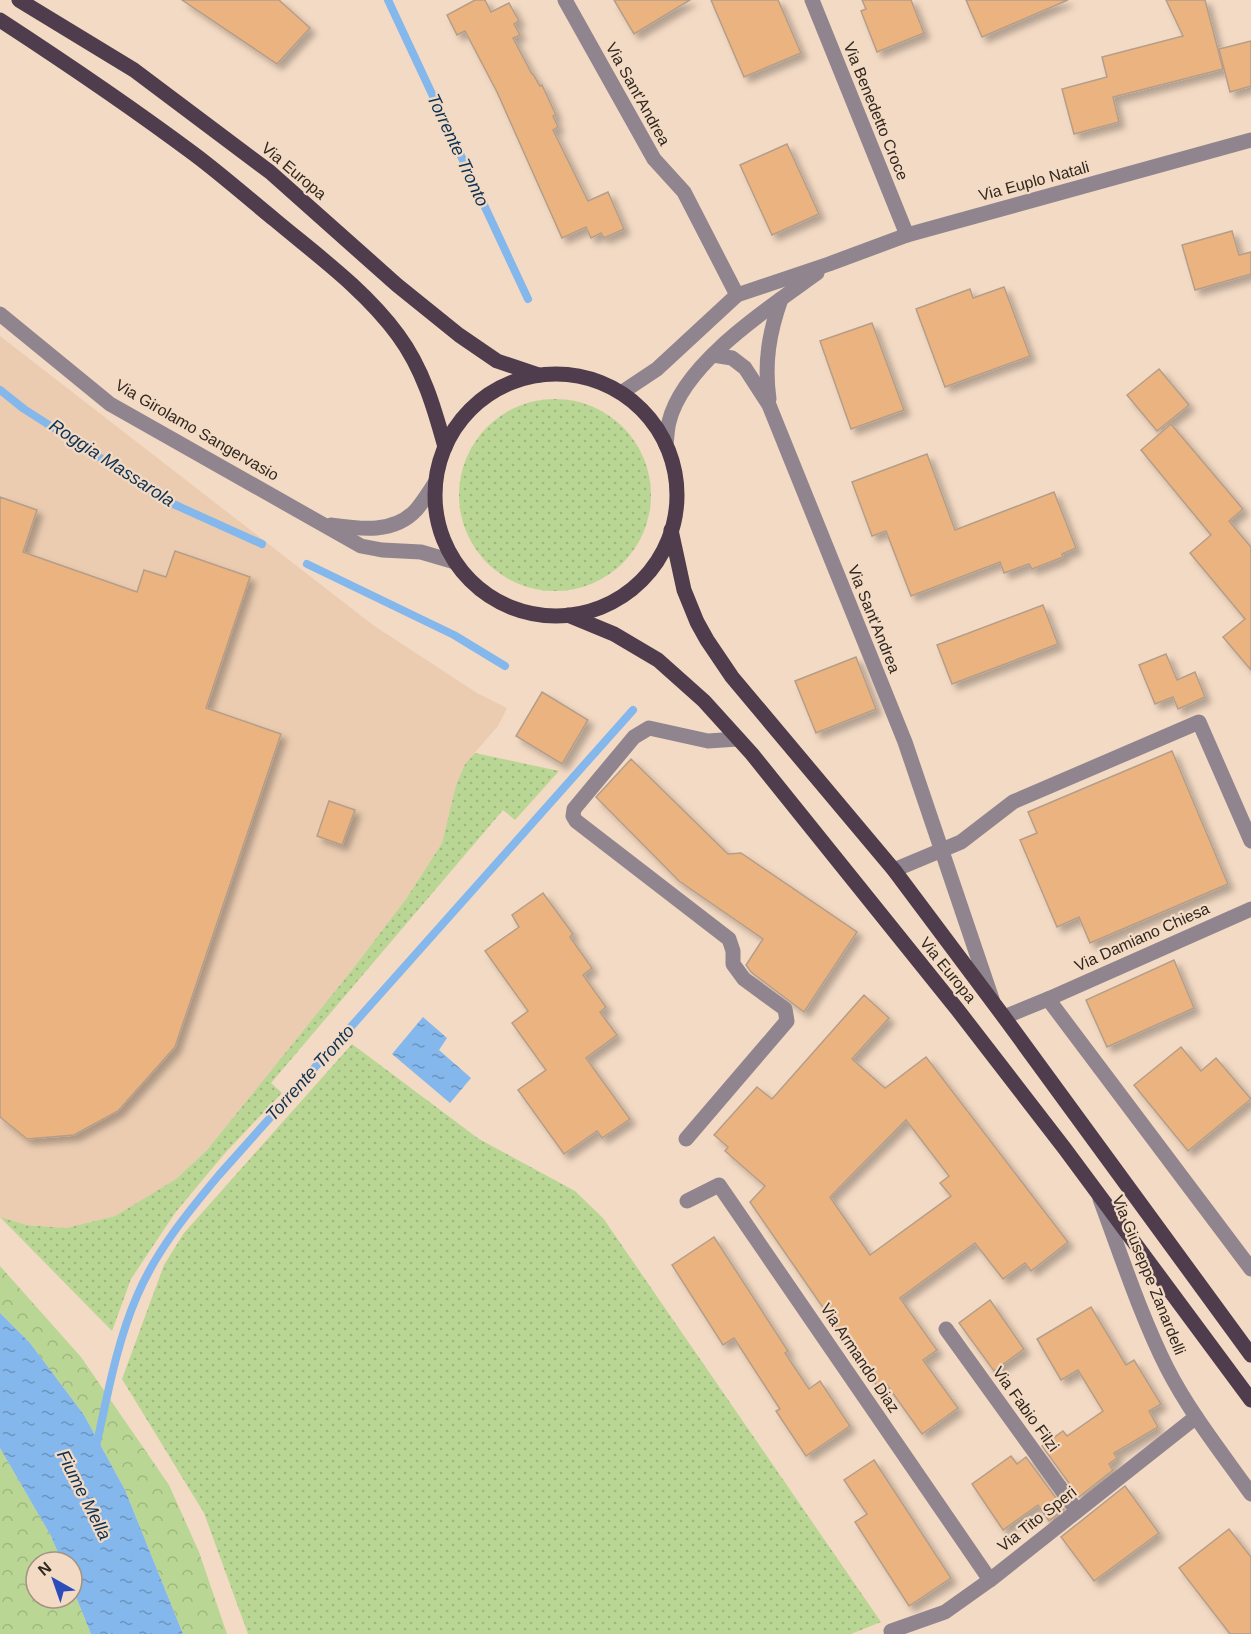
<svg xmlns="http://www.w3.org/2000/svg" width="1251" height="1634" viewBox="0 0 1251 1634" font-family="Helvetica,sans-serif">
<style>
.built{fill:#ebccb1}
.green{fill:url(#green-dots)}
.forest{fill:url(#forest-crowns)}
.water{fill:url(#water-ripples)}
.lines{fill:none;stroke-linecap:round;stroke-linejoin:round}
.stream{stroke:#84b7eb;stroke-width:8}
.building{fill:#eab380;stroke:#b59e89;stroke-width:1.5;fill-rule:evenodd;filter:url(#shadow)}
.minor{stroke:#90858e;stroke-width:15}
.major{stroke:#4f3d4d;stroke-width:15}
.labels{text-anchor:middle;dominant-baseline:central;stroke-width:4.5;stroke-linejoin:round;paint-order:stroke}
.street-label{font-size:16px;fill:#30271e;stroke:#f3dac4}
.water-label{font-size:18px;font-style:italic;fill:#0d3253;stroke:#f3dac4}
</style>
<defs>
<pattern id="green-dots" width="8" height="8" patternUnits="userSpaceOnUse" patternTransform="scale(1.5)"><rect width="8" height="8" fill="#bad694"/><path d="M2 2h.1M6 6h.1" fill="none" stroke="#a0b87f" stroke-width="1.8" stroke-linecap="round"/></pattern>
<pattern id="forest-crowns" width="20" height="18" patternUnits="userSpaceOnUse" patternTransform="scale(1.5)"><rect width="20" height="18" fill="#bad694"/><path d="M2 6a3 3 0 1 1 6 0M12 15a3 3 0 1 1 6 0" fill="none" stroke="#a0b87f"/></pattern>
<pattern id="water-ripples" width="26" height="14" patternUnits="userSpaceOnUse" patternTransform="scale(1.5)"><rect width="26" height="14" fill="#84b7eb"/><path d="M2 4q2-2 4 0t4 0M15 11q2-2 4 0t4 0" fill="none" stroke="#6c95be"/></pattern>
<filter id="shadow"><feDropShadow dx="5.5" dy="5.5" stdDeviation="3" flood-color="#0004"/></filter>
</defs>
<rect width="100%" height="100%" fill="#f3dac4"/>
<path class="built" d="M0,336L373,625L477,693L507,708L498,726L465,764L456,785L442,843L406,899L352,970L207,1150L176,1179L115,1216L66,1228L27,1225L0,1217Z"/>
<g class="green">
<circle cx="555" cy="495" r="96"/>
<path d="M475,753L559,771L515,820L503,810L271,1083L282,1093L225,1153L175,1213L131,1279L112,1331L0,1217L27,1225L66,1228L115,1216L176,1179L207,1150L352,970L406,899L442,843L456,785L465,764Z"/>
<path d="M352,1044L479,1139L575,1191L603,1218L881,1622L851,1634H248L204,1513L122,1379L164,1265L184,1233Z"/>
</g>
<g class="forest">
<path d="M0,1266L81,1357L169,1485L199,1552L227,1634H183L125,1490L84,1415L30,1343L0,1313Z"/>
<path d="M0,1448L51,1536L62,1562H36V1598H72V1587L91,1634H0Z"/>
</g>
<g class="water">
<path d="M423,1017L447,1038L439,1050L471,1078L450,1103L392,1054Z"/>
<path d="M0,1313L30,1343L84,1415L125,1490L183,1634H91L72,1587V1562H62L51,1536L0,1448Z"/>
</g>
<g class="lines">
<g class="stream">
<path d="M388,0L528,299"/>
<path d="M0,390L24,409L171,503L262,544"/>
<path d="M307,564L454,635L505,666"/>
<path d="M95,1451C107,1399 116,1344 137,1296C156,1251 188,1212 219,1175L633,710"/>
</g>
</g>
<g class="building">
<path d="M182,0H279L310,28L277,64Z"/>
<path d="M475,0H485L491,12L509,3L519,21L514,24L520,35L513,38L532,74H533L540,86L542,85L556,115L553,116L558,127L553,130L588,201L608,192L624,229L604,238L601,233L591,238L586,227L562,238L497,92L465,31L457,35L447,15Z"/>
<path d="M614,0H690L634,34Z"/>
<path d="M711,0H778L801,53L744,77Z"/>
<path d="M862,0H911L924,33L877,52L861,11L866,9Z"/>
<path d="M966,0H1068L982,37Z"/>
<path d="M1166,0H1205L1223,69L1113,97L1119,122L1074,134L1062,89L1107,77L1102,57L1183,36Z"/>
<path d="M1251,41V86L1230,92L1219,49Z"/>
<path d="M787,144L819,214L772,235L740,165Z"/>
<path d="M1232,231L1239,255L1251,252V274L1195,290L1182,245Z"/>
<path d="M1004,287L1030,356L945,387L916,309L970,289L973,298Z"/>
<path d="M872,323L904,410L851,429L820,341Z"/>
<path d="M1159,369L1189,405L1157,431L1127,395Z"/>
<path d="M1171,424L1243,509L1229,521L1251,547V670L1223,637L1245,619L1190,553L1211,535L1141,450Z"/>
<path d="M927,454L955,530L1054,492L1076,548L1062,554L1063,557L1032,569L1029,564L1004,573L1000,562L911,596L886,531L872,536L852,482Z"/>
<path d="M0,497L37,510L23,552L137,592L144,570L166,577L175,551L250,577L206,708L281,734L175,1047L118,1111L74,1135L27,1139L0,1117Z"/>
<path d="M1043,605L1058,644L952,684L937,645Z"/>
<path d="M1166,654L1177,680L1195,672L1205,697L1178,709L1173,697L1155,704L1139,665Z"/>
<path d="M856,657L876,709L816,733L795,681Z"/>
<path d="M542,692L588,720L562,764L516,736Z"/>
<path d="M1172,751L1228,884L1090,943L1079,917L1057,927L1020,840L1037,833L1028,812Z"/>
<path d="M631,759L728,854L741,853L857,932L804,1012L751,972L746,965L763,939L679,881L596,797Z"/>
<path d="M329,801L355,810L342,845L317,836Z"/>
<path d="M543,893L573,934L570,937L592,968L583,975L606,1007L600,1012L617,1035L586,1058L630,1119L602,1138L597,1131L564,1154L518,1090L546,1070L512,1023L528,1011L485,951L519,927L512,915Z"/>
<path d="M1174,960L1194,1008L1107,1047L1086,1000Z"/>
<path d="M864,995L889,1018L852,1059L885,1088L926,1057L1068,1242L1031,1271L1025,1263L1003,1279L975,1243L900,1298L937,1350L923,1360L958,1408L922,1434L887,1385L880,1390L750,1202L765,1186L725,1151L728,1147L714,1135L757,1087L772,1099ZM906,1120L949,1176L940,1183L951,1196L870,1255L830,1197Z"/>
<path d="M1181,1047L1201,1071L1216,1058L1251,1099L1188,1151L1134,1085Z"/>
<path d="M714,1237L788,1351L785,1353L809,1389L820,1381L850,1426L806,1456L776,1411L780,1409L734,1338L723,1345L672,1265Z"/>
<path d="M990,1300L1024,1349L994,1371L959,1323Z"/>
<path d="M1091,1307L1126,1365L1134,1360L1161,1404L1149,1411L1158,1427L1114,1453L1117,1458L1109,1464L1113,1470L1079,1497L1042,1446L1063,1431L1067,1436L1103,1411L1078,1370L1061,1380L1037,1339Z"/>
<path d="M1011,1456L1017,1464L1026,1457L1064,1509L1049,1521L1038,1505L1003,1530L972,1484Z"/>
<path d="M874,1460L951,1578L909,1606L855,1522L867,1514L844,1480Z"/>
<path d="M1125,1486L1159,1533L1094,1581L1061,1537Z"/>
<path d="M1229,1529L1251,1557V1634H1230L1179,1568Z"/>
</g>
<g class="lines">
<g class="minor">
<path d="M565,0L654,159L684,192L737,295"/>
<path d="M812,0L907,235"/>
<path d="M0,314L110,404L361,546L382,550L421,552L455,562"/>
<path d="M713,355L732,358L745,368L769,405L905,742L992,999"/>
<path d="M621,393L657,369L737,295L829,264L907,235L1251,140"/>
<path d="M769,399C764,363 769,333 781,299"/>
<path d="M666,445C667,437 667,429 669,422C683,363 770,307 817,273"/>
<path d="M331,525C360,529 394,534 416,510C423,502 429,492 435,483"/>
<path d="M894,870L961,842L1013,802L1199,722L1251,841"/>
<path d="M1048,999L1251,909"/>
<path d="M1004,1017L1048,999L1251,1269"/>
<path d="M686,1139L787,1021L785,1009L744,979L733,964V951L729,939L576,821L573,816L574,809L634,737L649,728L708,741L738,739"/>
<path d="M1100,1199C1121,1255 1140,1314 1167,1368C1190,1413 1222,1453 1251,1494"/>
<path d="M687,1201L719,1185L990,1580"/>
<path d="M946,1329L1077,1511"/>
<path d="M891,1631L945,1612L990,1580L1196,1417"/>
</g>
<g class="major">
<path d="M19,0L134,70L270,172L397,285L459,335L497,361L539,375"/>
<path d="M0,20C66,63 131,107 194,154C222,175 248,198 275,220C318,256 365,290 398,335C423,369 434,407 445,447"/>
<circle cx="556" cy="495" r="121"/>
<path d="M671,530L684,590L697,622L707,640L732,677L894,870L1004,1017L1251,1355"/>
<path d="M568,615L614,634L658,660L704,701L752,754L957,1009L1065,1149L1251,1400"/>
</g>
</g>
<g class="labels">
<g class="street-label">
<text transform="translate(638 94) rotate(61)">Via Sant'Andrea</text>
<text transform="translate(876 111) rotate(68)">Via Benedetto Croce</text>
<text transform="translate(294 171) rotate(40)">Via Europa</text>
<text transform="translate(1034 181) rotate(-15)">Via Euplo Natali</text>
<text transform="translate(197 430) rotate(30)">Via Girolamo Sangervasio</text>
<text transform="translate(874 619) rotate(68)">Via Sant'Andrea</text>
<text transform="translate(1142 937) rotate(-24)">Via Damiano Chiesa</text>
<text transform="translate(948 970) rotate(51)">Via Europa</text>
<text transform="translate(1149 1275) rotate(68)">Via Giuseppe Zanardelli</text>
<text transform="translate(860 1358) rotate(56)">Via Armando Diaz</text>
<text transform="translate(1026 1409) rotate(54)">Via Fabio Filzi</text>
<text transform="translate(1037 1519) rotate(-38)">Via Tito Speri</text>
</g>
<g class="water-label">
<text transform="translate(458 150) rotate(65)">Torrente Tronto</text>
<text transform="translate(112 463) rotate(33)">Roggia Massarola</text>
<text transform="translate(310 1073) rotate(-48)">Torrente Tronto</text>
<text transform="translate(84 1495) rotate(63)">Fiume Mella</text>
</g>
</g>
<g transform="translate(54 1580) rotate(320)"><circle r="28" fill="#f3dac4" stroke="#a59282" stroke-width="1.5"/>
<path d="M0-4.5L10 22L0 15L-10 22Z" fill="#2d4cbc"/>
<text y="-9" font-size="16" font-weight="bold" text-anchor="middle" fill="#30271e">N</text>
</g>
</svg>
